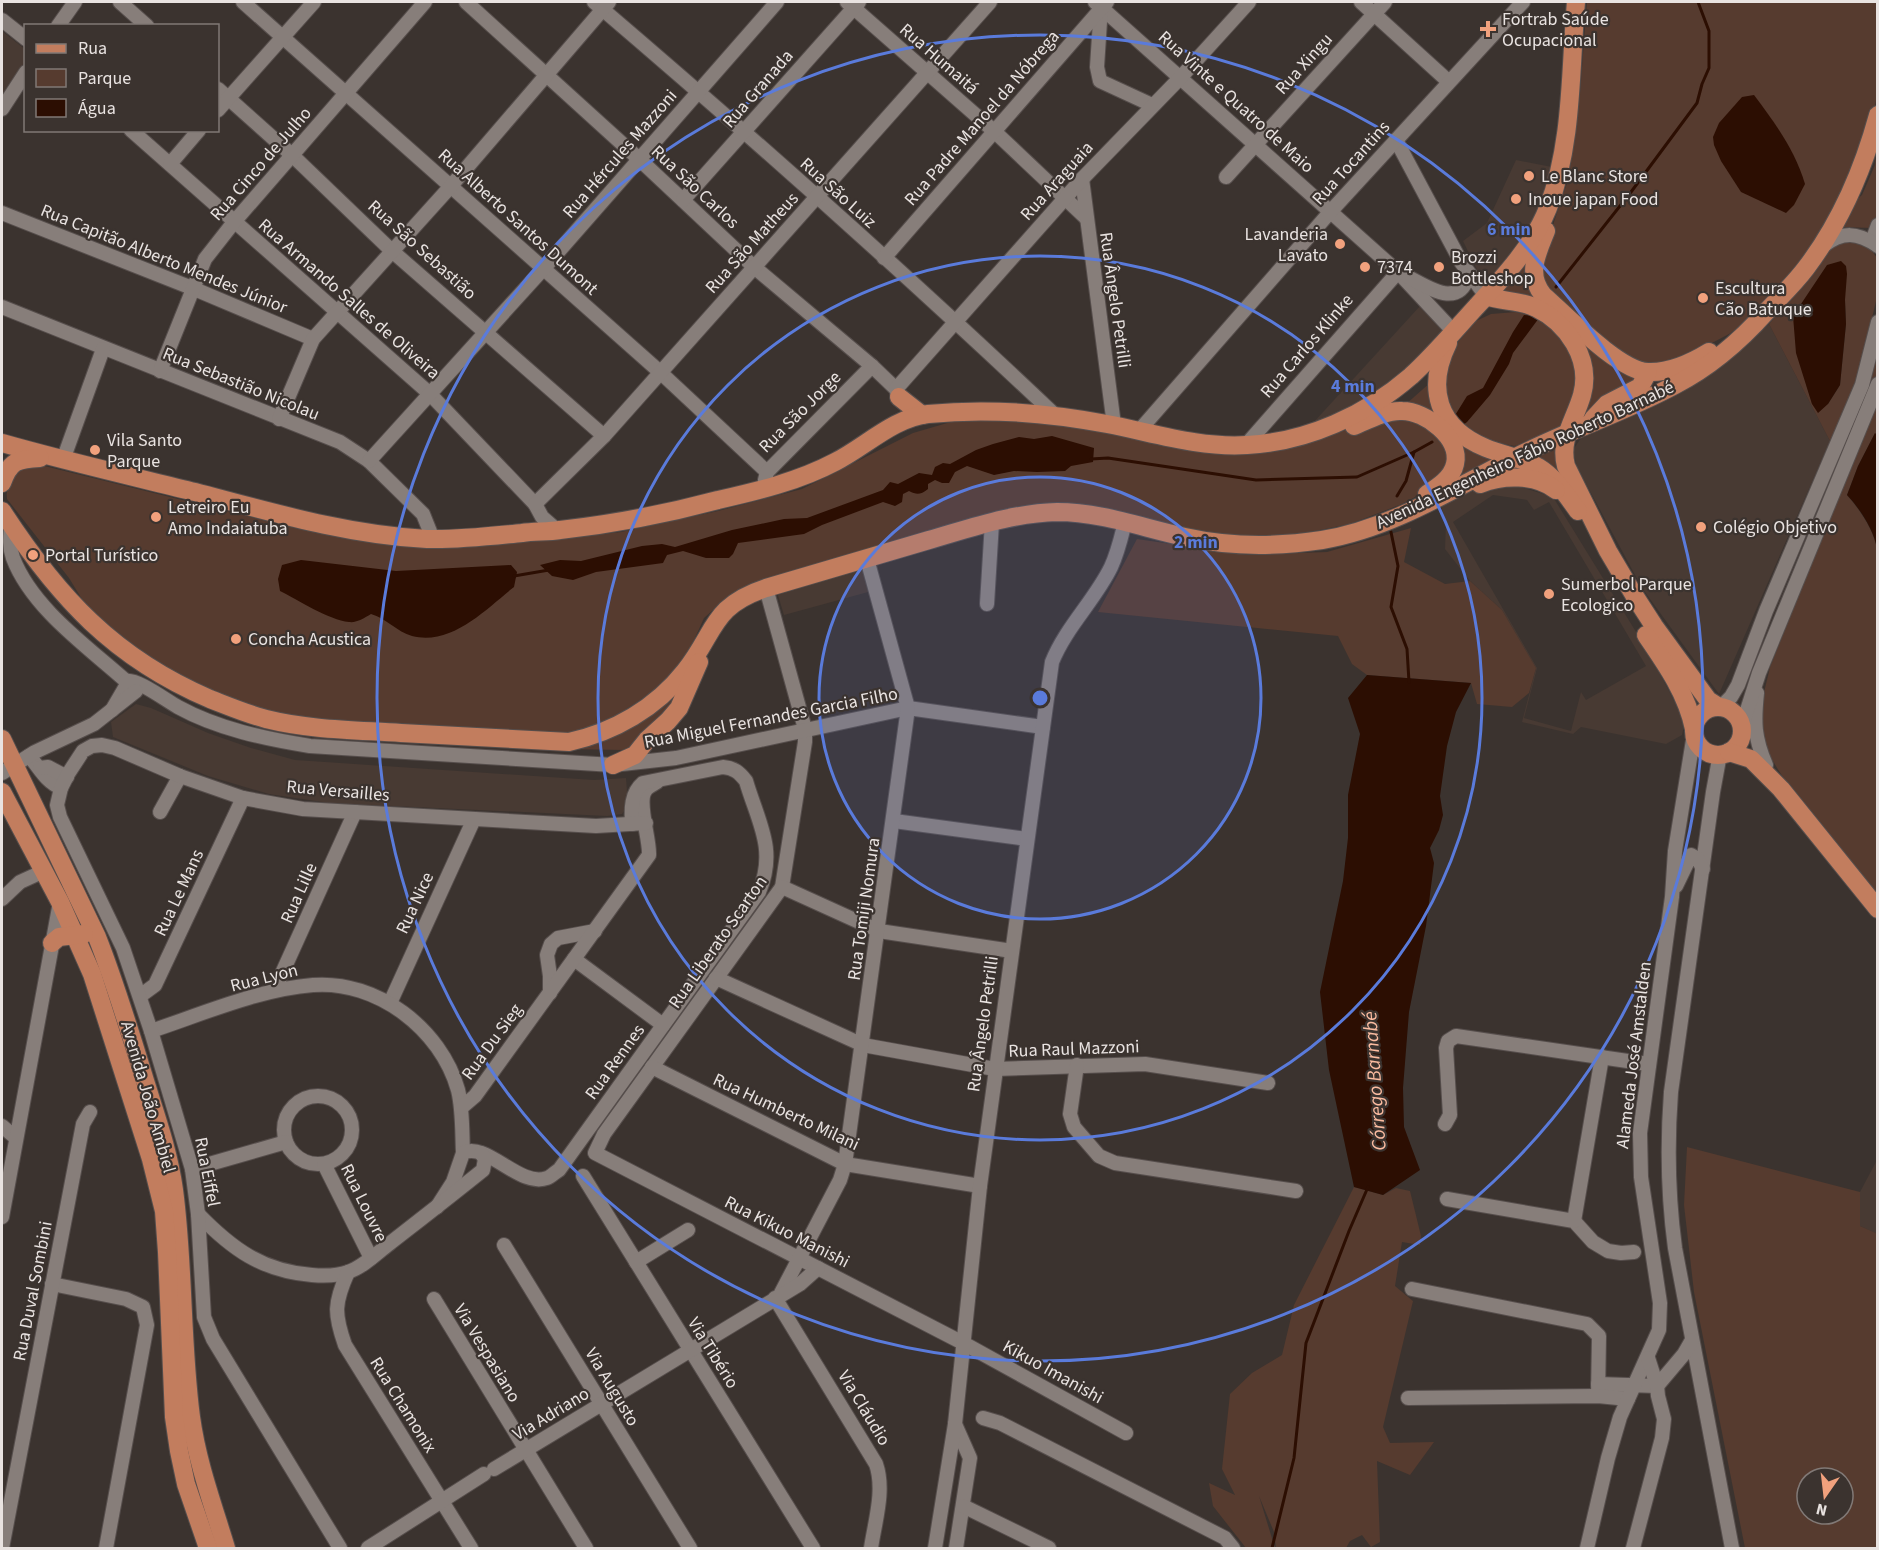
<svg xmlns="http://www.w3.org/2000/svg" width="1879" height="1550" viewBox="0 0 1879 1550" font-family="'Source Sans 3',sans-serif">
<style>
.built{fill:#483a33;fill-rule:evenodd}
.green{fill:#563b2f;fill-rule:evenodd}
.water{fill:#2c0e02}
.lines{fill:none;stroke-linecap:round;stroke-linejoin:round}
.stream{stroke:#2c0e02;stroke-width:3}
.minor-casing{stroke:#564e4c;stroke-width:16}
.major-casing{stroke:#564e4c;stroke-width:20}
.minor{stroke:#877e7a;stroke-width:14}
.major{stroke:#c27d5e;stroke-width:18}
.ring{fill:none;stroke:#5a7bdb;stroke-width:3}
.poi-dot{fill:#f1a17d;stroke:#3b332f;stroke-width:2}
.labels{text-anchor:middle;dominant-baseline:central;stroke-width:4.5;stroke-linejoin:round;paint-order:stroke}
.poi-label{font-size:18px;fill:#e9e3e1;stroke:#3b332f;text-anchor:start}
.street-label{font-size:18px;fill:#e9e3e1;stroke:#3b332f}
.water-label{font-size:20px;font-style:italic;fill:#fcbca0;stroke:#3b332f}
.centre{fill:#5a7bdb;stroke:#3b332f;stroke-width:3}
.ring-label{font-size:18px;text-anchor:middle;font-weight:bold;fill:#5a7bdb;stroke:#3b332f;stroke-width:4.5;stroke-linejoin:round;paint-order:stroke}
</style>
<rect width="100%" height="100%" fill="#3b332f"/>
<g class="built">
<path d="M2,31L26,50L25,71L2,105Z"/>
<path d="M1516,160L1552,167L1542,203L1523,239L1506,264L1489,280L1480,276L1463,241L1487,223Z"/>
<path d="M1421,305L1445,329L1421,355L1383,390L1329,419L1313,423Z"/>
<path d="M1769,324L1830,441L1719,694L1642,588L1577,467L1573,450L1581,438L1720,366Z"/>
<path d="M1483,486L1521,487L1553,497L1649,653L1685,721L1682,735L1666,744L1581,727L1573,734L1522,722L1536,668L1502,610L1470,581L1445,549L1446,522L1441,506ZM1493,495L1527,500L1534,510L1549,502L1646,666L1586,700L1581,692L1571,731L1524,718L1537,668L1453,522Z"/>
<path d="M862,568L868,592L784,615L777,592Z"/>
<path d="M136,704L151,708L208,733L251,748L295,760L594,780L626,778L628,805L622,814L607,816L329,803L269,794L208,776L113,737L111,722Z"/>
<path d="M1877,1160V1234L1860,1226V1192Z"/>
</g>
<g class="green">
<path d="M1587,2H1877V94L1875,107L1841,200L1798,267L1741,326L1729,334L1670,365L1634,366L1545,289L1540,264L1567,183L1572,155L1580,93Z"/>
<path d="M1877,147V214L1872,228L1841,227L1853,203L1862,195L1875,165Z"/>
<path d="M1850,242L1867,244L1877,258V297L1857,381L1844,414L1830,441L1769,324L1807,280L1828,251L1839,244ZM1845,300L1846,324L1840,385L1828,404H1812L1806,383Z"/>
<path d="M1532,253L1529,277L1643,377L1577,424L1581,344L1506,298L1501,290Z"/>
<path d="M1516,312L1535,316L1558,335L1571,348L1578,377L1571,410L1559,427L1546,436L1527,444L1514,446L1482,439L1454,417L1443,395L1447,355L1476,321L1491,314Z"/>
<path d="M1877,348V377L1857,419L1855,418Z"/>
<path d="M1431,382L1442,421L1405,405Z"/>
<path d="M1877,408V436L1875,433L1858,466L1847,495C1859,509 1874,530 1877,549V896C1848,860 1764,770 1760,726C1759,707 1766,686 1770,667L1872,412Z"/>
<path d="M1405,414L1444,439L1450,463L1428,490L1402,504L1350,524L1315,531L1273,537H1220L1089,507L741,589L721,603L704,618L686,658L657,689L622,712L599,725L566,734L345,724L259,710L209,691L163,668L91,614L69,578L7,499C5,481 14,471 28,462L308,531L365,541L441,546L554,539L621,532L718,511L802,489L913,433L961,419L991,418L1091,426L1224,455L1289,447L1382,419Z"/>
<path d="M1457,440L1488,455L1495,463L1454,483Z"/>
<path d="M1557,445L1577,500L1536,456Z"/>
<path d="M1411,528L1404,562L1445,584L1470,581L1502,610L1536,668L1529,693L1512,707L1477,704L1471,683L1367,675L1352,664L1338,636L1098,612L1137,539L1246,555L1327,552Z"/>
<path d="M689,676L678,701L631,748L625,750L563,749L318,737L317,732L565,744Z"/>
<path d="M1687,1147L1860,1192V1226L1878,1234L1877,1548H1745L1694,1292L1684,1205ZM1807,1478H1843V1514H1807Z"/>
<path d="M1354,1187L1383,1195L1396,1188L1410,1191L1421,1236L1420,1245L1402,1242L1395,1286L1413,1301L1383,1427L1390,1443L1434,1442L1410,1475L1377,1461L1380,1542L1371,1547L1362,1535L1350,1541L1346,1548H1276L1274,1532L1259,1496L1275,1548H1246L1213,1506L1209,1483L1235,1495L1222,1469L1230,1394L1252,1373L1282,1355L1294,1305Z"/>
</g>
<g class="water">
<path d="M1754,95C1775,123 1795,150 1805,184L1794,205L1786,213L1741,192L1721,161L1714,145L1713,137L1719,123L1742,97Z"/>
<path d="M1841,261L1846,266L1847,274L1845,300L1846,324L1840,385L1828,404L1818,413L1812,404L1796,353L1793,316L1827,265Z"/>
<path d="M1524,315L1535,316L1539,318L1513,353L1509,364L1490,395L1467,422L1463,425L1454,417L1467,396L1483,388L1513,332Z"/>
<path d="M1875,433L1878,436L1877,549C1874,530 1860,509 1847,495L1858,466Z"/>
<path d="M1052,436L1094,448L1093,462L1071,466L1065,471L1037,472L1014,471L994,475L967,466L955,472L949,483H942L935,480L928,484V489C920,495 917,495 909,491L903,494L902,502L895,506L883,502L822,525L804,534L738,543L733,554L729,558H706L683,551L667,555L663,563L596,572L573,580L552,576L540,565L560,560L581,561L642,546L662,544L675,547L732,530L784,519L807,518L883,490L890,482L898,484L919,473L932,475L935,467L943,463L950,464L976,450L993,444L1019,437L1034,439Z"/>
<path d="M301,560L396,571L511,565L517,572L514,587C486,609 452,646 412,636C397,632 386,618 371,614C364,618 357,623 349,622C329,620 298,600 280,591L278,579L282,565Z"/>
<path d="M1367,675L1471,683L1456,712L1447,746L1440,796L1443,815L1439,830L1430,848L1434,863L1426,926L1409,1012L1403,1088L1404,1127L1420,1170L1383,1195L1354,1187L1329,1070L1320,992L1343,881L1348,838V795L1360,734L1348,698Z"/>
</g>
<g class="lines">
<g class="stream">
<path d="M1556,287L1631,192L1697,103L1702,84L1709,68V31L1698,2"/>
<path d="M1091,459L1108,458L1256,480L1357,477L1414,452L1432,442"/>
<path d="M1397,496L1406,481L1414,452"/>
<path d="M1391,532L1398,566L1391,607L1407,649L1409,682"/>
<path d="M514,576L549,570"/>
<path d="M1272,1548L1294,1458L1306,1343L1349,1231L1368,1187"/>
</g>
<g class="minor-casing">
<g id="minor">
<path d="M120,2L147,26"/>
<path d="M243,2L660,372L767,472"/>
<path d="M466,2L639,159L754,267L872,366L896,389L899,397"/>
<path d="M594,2C751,136 905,273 1055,415"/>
<path d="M847,2L995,132L1086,218"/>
<path d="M1095,2L1398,272L1454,332"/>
<path d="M1361,2L1448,81"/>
<path d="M1101,6L1097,67L1100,81L1152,105"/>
<path d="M2,20L26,39"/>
<path d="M58,26L75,2"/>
<path d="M218,89L293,156L392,251L604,436"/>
<path d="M2,109L26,72"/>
<path d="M218,110L314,2"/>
<path d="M131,130L429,393L535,504L542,517L558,531"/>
<path d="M1396,140L1461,262L1486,296"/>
<path d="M170,164L199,130"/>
<path d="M1226,177L1385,2"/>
<path d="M1082,179L1114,425"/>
<path d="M683,200L859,2"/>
<path d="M2,213L192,288L313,339"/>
<path d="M1878,225L1875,233L1878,246"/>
<path d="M1823,246C1843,231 1857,232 1878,246"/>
<path d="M884,258L1107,2"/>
<path d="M1408,277C1430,288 1458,309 1469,275"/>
<path d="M2,307L340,442L369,461L423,514L433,539"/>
<path d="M160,371L205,259L234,222L425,2"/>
<path d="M896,389L1082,179L1181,77L1249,2"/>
<path d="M279,419L313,339L451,186L609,2"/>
<path d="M1138,432L1331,211L1523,2"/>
<path d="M1245,446L1398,272"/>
<path d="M63,460L103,349"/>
<path d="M369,461L544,268L777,2"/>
<path d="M765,480L767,472L872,366"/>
<path d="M535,504L604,436L990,2"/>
<path d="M11,526C10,537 9,547 13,558C32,608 88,647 126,681"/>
<path d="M766,588L805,729V742L782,887L604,1134L595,1153L963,1343L1126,1433"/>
<path d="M987,604L992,522"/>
<path d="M1757,693C1754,722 1754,737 1766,765"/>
<path d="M1721,707L1731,697L1738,685L1766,611L1862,385L1878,322"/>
<path d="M112,710L126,686V681C136,678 167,701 178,707C218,729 266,739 310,746L613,765L676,758L908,708L1043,727"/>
<path d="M1742,726L1759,673L1878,384"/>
<path d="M1720,754L1713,792L1671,1092C1667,1145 1668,1196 1675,1248L1732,1548"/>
<path d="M29,756C40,768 45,781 61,788"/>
<path d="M40,768L48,767L67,777"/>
<path d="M2,773L35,752L94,724L136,691"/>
<path d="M160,812L180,776"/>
<path d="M894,821L1027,839"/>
<path d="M1676,886L1691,855L1698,859L1703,869"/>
<path d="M782,887L879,931L1012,951"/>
<path d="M2,899L20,882L44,871"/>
<path d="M574,959L663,1025"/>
<path d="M716,978L863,1045L995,1069L1145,1064L1268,1083"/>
<path d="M280,989L279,980L355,812"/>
<path d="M550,993V976L547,955L551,944L558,938L595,931"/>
<path d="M140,996L155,985L243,798"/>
<path d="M390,1003L474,819"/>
<path d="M151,1031C202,1014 260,989 313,985C377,980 441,1029 458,1090C463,1110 462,1132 463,1153"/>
<path d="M1077,1065L1070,1114L1074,1127L1099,1156L1115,1163L1296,1191"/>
<path d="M652,1067L845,1164L980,1186"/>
<circle cx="318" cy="1130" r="34"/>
<path d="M461,1108L475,1096L649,855C650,839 637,803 645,791C647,787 654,784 657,782"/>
<path d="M1445,1124L1450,1115L1446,1048L1448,1041L1456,1036L1648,1064"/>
<path d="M2,1126L16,1138"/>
<path d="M324,1164L371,1258"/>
<path d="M192,1169L286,1142"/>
<path d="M583,1176L813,1548"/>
<path d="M1447,1199L1574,1221L1593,1242L1608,1251L1621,1253L1634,1252"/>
<path d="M437,1207L453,1182L463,1153C487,1141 519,1188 547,1178C551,1177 555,1172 559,1170L759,892C777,849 758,822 746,781C739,772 734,768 723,767L643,783C631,793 631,809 632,824"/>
<path d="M198,1214C232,1249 262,1271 312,1275C324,1276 337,1276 348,1272C363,1267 377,1253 389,1244C421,1219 452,1195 483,1170L485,1159L481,1153"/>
<path d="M2,1217L60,902"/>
<path d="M1574,1221L1602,1057"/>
<path d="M504,1245L690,1548"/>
<path d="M636,1262L688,1230"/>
<path d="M348,1272C334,1303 334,1314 345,1345L471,1548"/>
<path d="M52,1284L126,1299L143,1307L147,1325L106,1548"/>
<path d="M1412,1289L1587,1324L1599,1336L1598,1396"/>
<path d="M780,1295L840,1180L845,1164L908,708L867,559"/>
<path d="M775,1298L876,1464C885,1490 875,1521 871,1548"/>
<path d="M434,1299L586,1548"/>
<path d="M1598,1384L1657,1386L1684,1354L1692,1340"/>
<path d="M1408,1398L1598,1396L1628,1399"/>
<path d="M983,1418L1000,1423L1225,1538L1233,1548"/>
<path d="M955,1424L970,1458L956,1548"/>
<path d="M494,1469L800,1284L818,1268"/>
<path d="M963,1506L1049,1548"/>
<path d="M2,1548L83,1124L90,1112"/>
<path d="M340,1548L213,1339L204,1317L198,1214L192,1169L151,1031L123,948L60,817L57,805L61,788L68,774L83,751L92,746L102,745L115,748L180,776L243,798L303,809L596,826L646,823"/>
<path d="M368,1548L484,1474"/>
<path d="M935,1548L955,1424L980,1186L1052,662C1066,627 1095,600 1111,567C1118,552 1121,538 1125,522"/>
<path d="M1587,1548L1608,1458L1620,1417L1659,1330L1660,1303L1641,1177L1640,1133L1672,897L1675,851L1694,734"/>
<path d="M1633,1548L1662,1438L1664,1419L1658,1396L1657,1386L1648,1358"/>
</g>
</g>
<g class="major-casing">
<g id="major">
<path d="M1546,231C1537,254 1526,274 1543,295C1566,315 1619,371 1648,372C1669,373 1691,363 1709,352"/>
<path d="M1486,296C1502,302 1521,300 1536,308C1567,323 1592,359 1582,395C1575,420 1559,439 1566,466L1608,551L1634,595L1654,626L1708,700L1719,707"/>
<path d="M1448,343C1426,388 1437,428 1486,448C1503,455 1522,458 1538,467C1556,478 1566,495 1578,511"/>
<path d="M899,397L922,415"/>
<path d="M1593,419L1607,404L1640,387L1648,372"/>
<path d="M1354,426C1368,420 1387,410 1402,411C1426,411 1461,438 1455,464C1452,478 1438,487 1427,494"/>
<path d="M2,443C65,461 130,476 195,492C271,512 348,535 427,539C458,540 491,536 522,533C534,531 547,532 560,530C613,524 666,514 718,500C758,491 799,481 835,462C865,447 893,418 928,414C987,408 1049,413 1107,424C1154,433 1199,448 1247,445C1307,442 1366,415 1411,376C1434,355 1455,330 1476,307C1503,278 1533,246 1548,208C1573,143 1570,70 1576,2"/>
<path d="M2,483C10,461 17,459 40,458"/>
<path d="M1480,484C1503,475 1535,474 1556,490"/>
<path d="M2,511C58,597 114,658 210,699C228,706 247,714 266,719C310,730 356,730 401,733C457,736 513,739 569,742C614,732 656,708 685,671C716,632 711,606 766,588C821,572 875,556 929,540C971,528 1013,513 1057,512C1101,512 1143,528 1185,537C1230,547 1276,547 1322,540C1390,529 1453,489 1514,458C1566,431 1623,413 1675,385C1710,367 1740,341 1766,312C1780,297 1794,284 1806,268C1840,223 1863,170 1878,115"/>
<path d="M1646,635C1666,664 1687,694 1694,729"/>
<circle cx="1718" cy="731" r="24"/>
<path d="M2,739L97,937C116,985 131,1035 146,1084C157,1119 169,1153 174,1190C184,1265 181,1341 191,1417C197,1462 213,1505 226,1548"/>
<path d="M1729,752L1751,759L1781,789L1878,909"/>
<path d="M613,765L635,755L647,740L668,721L679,708L699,662"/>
<path d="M2,792L60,902L92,974L151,1159L164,1211L167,1252L174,1417L179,1451L186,1484L208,1548"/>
<path d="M52,943L59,937L84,934"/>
</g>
</g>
<use href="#minor" class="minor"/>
<use href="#major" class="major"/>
</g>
<circle cx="1040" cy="698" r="221" fill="#5a7bdb" fill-opacity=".12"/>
<g class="ring">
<circle cx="1040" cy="698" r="221"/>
<circle cx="1040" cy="698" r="442"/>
<circle cx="1040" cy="698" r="663"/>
</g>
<g class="poi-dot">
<path d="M1485 20h6v6h6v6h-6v6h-6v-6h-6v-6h6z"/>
<circle cx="1529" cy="176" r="6"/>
<circle cx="1516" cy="199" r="6"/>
<circle cx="1340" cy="244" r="6"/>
<circle cx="1365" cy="267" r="6"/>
<circle cx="1439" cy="267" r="6"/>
<circle cx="1703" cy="298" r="6"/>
<circle cx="95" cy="450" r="6"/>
<circle cx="156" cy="517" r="6"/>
<circle cx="1701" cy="527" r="6"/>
<circle cx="33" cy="555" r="6"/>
<circle cx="1549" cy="594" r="6"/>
<circle cx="236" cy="639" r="6"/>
</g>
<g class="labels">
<g class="poi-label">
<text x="1502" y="19">Fortrab Saúde<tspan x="1502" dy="21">Ocupacional</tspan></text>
<text x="1541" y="176">Le Blanc Store</text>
<text x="1528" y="199">Inoue japan Food</text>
<text x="1328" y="234" text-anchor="end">Lavanderia<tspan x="1328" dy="21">Lavato</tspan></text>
<text x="1451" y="257">Brozzi<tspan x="1451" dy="21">Bottleshop</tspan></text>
<text x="1377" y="267">7374</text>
<text x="1715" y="288">Escultura<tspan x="1715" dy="21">Cão Batuque</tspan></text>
<text x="107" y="440">Vila Santo<tspan x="107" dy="21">Parque</tspan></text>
<text x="168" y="507">Letreiro Eu<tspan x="168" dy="21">Amo Indaiatuba</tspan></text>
<text x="1713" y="527">Colégio Objetivo</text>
<text x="45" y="555">Portal Turístico</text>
<text x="1561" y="584">Sumerbol Parque<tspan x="1561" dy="21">Ecologico</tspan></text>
<text x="248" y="639">Concha Acustica</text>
</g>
<g class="street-label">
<text transform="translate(939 59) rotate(41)">Rua Humaitá</text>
<text transform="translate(1304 64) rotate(-48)">Rua Xingu</text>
<text transform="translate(758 89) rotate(-49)">Rua Granada</text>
<text transform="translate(1236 102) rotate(42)">Rua Vinte e Quatro de Maio</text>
<text transform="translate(982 118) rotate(-49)">Rua Padre Manoel da Nóbrega</text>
<text transform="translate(620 154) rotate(-49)">Rua Hércules Mazzoni</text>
<text transform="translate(1351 163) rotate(-48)">Rua Tocantins</text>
<text transform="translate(261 164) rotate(-49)">Rua Cinco de Julho</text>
<text transform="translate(1057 181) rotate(-48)">Rua Araguaia</text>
<text transform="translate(695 187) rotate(43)">Rua São Carlos</text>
<text transform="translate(838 193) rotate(42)">Rua São Luiz</text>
<text transform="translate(518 222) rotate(42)">Rua Alberto Santos Dumont</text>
<text transform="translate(752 243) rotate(-48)">Rua São Matheus</text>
<text transform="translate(422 250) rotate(42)">Rua São Sebastião</text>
<text transform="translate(164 259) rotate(22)">Rua Capitão Alberto Mendes Júnior</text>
<text transform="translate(349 299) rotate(41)">Rua Armando Salles de Oliveira</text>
<text transform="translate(1115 300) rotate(82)">Rua Ângelo Petrilli</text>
<text transform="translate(1307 346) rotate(-49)">Rua Carlos Klinke</text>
<text transform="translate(241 384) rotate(22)">Rua Sebastião Nicolau</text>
<text transform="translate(800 412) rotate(-45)">Rua São Jorge</text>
<text transform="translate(1525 455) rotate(-25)">Avenida Engenheiro Fábio Roberto Barnabé</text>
<text transform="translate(771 718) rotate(-11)">Rua Miguel Fernandes Garcia Filho</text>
<text transform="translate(338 791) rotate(5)">Rua Versailles</text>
<text transform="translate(179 893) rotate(-65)">Rua Le Mans</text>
<text transform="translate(299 893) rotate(-66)">Rua Lille</text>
<text transform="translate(415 903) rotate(-65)">Rua Nice</text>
<text transform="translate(864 909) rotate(-82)">Rua Tomiji Nomura</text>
<text transform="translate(718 942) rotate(-55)">Rua Liberato Scarton</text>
<text transform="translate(264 978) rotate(-14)">Rua Lyon</text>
<text transform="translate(983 1024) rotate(-82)">Rua Ângelo Petrilli</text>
<text transform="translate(492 1042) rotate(-54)">Rua Du Sieg</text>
<text transform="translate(1074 1049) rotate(-2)">Rua Raul Mazzoni</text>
<text transform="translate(1634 1055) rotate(-83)">Alameda José Amstalden</text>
<text transform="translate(615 1062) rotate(-54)">Rua Rennes</text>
<text transform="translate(148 1097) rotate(74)">Avenida João Ambiel</text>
<text transform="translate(786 1112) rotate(25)">Rua Humberto Milani</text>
<text transform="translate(207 1172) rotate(79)">Rua Eiffel</text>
<text transform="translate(364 1203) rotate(64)">Rua Louvre</text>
<text transform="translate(787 1232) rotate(27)">Rua Kikuo Manishi</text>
<text transform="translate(33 1291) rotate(-79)">Rua Duval Sombini</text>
<text transform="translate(487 1353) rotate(59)">Via Vespasiano</text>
<text transform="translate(713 1353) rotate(58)">Via Tibério</text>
<text transform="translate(1053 1372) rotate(29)">Kikuo Imanishi</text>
<text transform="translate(612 1387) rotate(59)">Via Augusto</text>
<text transform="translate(403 1405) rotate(58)">Rua Chamonix</text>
<text transform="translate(864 1408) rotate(59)">Via Cláudio</text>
<text transform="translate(551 1414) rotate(-31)">Via Adriano</text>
</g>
<g class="water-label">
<text transform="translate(1375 1081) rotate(-94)">Córrego Barnabé</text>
</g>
</g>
<circle cx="1040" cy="698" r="9" class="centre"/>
<g class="ring-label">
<text x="1509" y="235">6 min</text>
<text x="1353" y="392">4 min</text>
<text x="1196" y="548">2 min</text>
</g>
<rect width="1879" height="1550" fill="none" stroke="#e9e3e1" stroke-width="6"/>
<rect x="24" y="24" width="195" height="108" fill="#3b332f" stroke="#817976" stroke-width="1.5"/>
<rect x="36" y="44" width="30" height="9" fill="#c27d5e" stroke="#817976" stroke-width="1.5"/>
<text x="78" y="54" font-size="18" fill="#e9e3e1">Rua</text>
<rect x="36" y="69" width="30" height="18" fill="#563b2f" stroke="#817976" stroke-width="1.5"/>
<text x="78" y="84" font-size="18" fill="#e9e3e1">Parque</text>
<rect x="36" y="99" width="30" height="18" fill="#2c0e02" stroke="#817976" stroke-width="1.5"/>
<text x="78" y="114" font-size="18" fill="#e9e3e1">Água</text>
<g transform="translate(1825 1496) rotate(194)"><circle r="28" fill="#3b332f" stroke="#817976" stroke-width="1.5"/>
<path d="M0-4.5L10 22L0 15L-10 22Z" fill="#f1a17d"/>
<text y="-9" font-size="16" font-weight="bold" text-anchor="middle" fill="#e9e3e1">N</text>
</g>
</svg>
